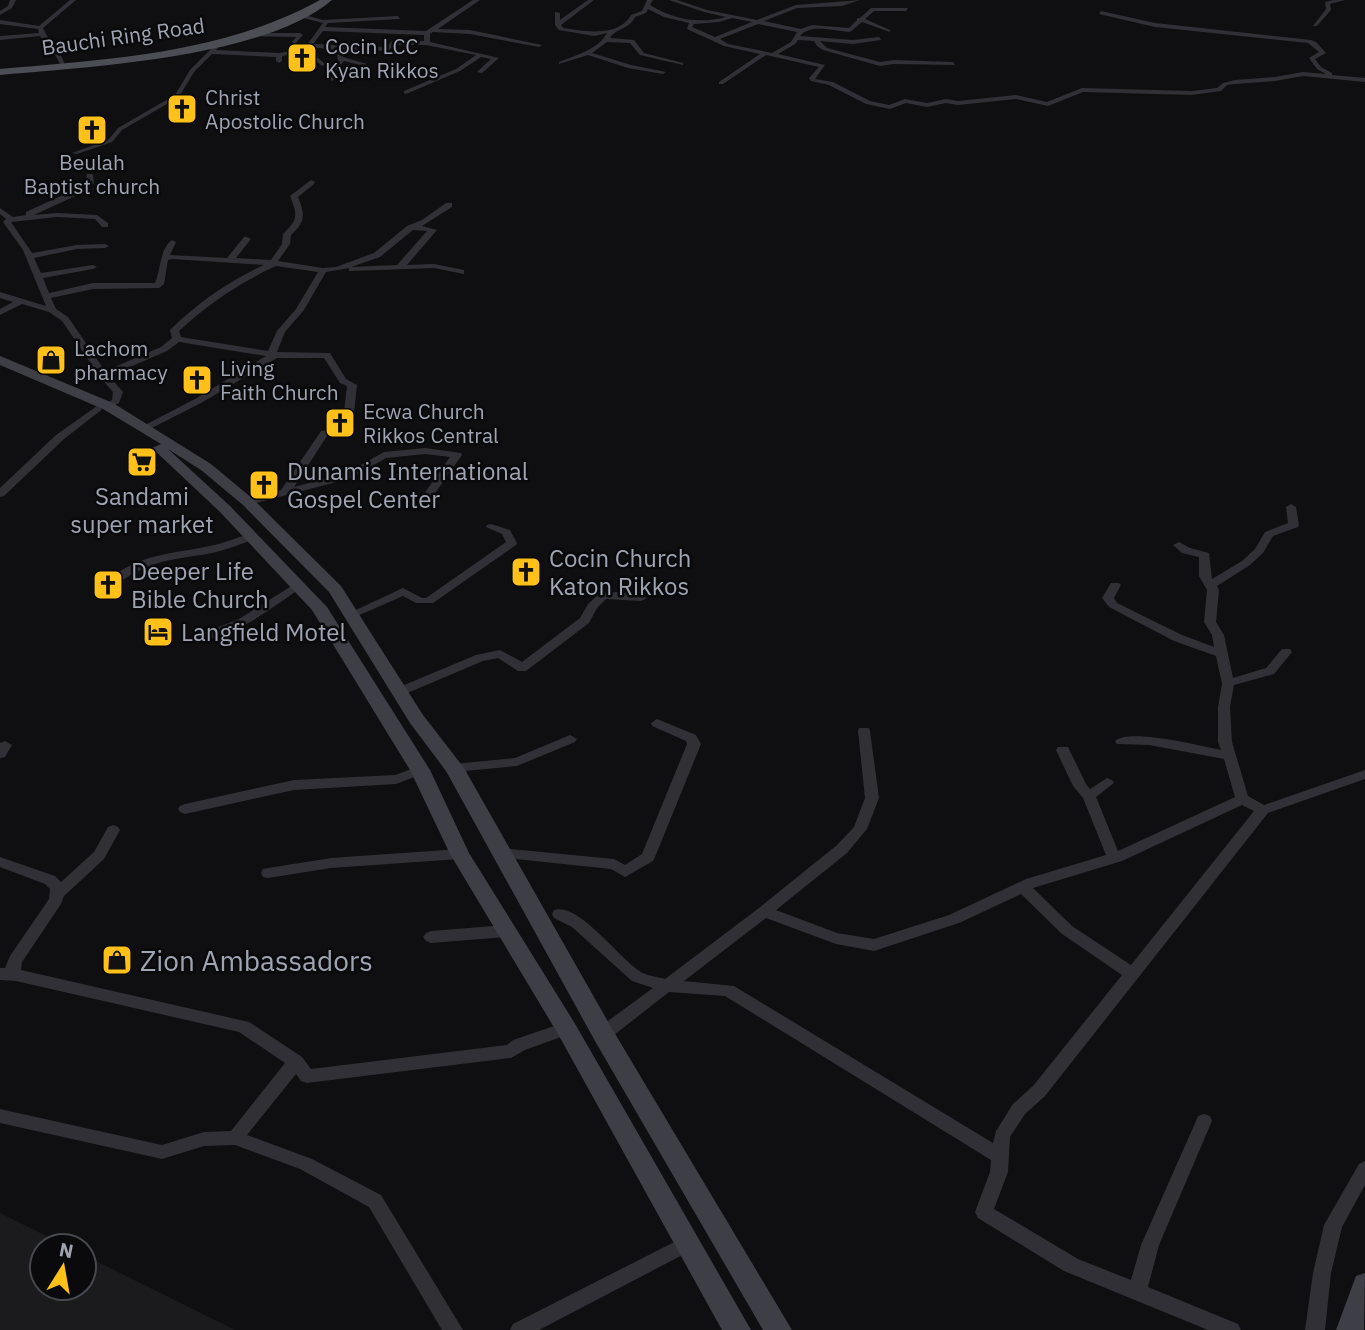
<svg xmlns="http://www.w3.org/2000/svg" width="1365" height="1330" viewBox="0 0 1365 1330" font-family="'IBM Plex Sans',sans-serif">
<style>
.built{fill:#1b1b1e}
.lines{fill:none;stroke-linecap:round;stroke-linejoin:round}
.minor{fill:#303036;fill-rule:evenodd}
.secondary{fill:#3e3f46;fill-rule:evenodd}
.primary{fill:#4c4d55;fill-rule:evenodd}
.labels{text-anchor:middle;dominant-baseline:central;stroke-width:5;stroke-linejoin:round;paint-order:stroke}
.far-street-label{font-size:21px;fill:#9fa4b3;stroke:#0a0a0c}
.far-poi-label{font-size:21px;fill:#9fa4b3;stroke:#0a0a0c;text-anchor:start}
.poi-label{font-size:24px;fill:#9fa4b3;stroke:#0a0a0c;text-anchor:start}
.near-poi-label{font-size:28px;fill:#9fa4b3;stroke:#0a0a0c;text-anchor:start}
</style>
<rect width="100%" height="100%" fill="#0f0f11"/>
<path class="built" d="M0,1213L67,1246H42V1288H84V1255L235,1330H0Z"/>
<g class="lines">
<g class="minor">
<path d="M10,0H16L12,8L0,15V11L8,6Z"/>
<path d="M70,0H76L43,28C49,43 62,51 65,66H61L52,49L43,41L40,36L0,40V36L39,33L38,29L0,24V20L39,26Z"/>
<path d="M473,0H480L438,29L470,30L542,45L539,47L470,34L433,32L430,34V42L499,58L482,73L477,72L491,59L481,57L460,71L406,94L404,93V91L456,69L476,55L426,45H394L388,51L342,49L343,57L367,64L364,66L344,61L334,73L335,79L332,81L329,79L328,73L338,61L336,50L311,47L309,50L325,64L322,66L305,52L282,56V61L279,63L276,61V57L212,54L194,72L179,97L122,130L112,142L77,154L72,153L108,140L118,128L175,95L190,70L219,41L224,42L216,50L279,53L304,49L323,23L299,17L301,14L323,20L398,16L400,19L328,23L325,27L426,31ZM323,31L424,35V41H392L386,47L313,44Z"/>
<path d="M588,0H594L561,25L563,28C584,31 618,38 631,15L642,11L647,0H653L650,5C674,20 700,24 726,17L704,12L669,0H677L707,10L757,20L796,5L860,0L842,6L797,8L764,21L801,29L812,25L849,28L857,20V18H860L871,8H908L906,11H874L865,19L890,30V32L862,22L850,32C835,31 810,23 800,36L853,40L879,37L881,40L853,44L820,41L827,48L880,62L894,60L953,62L955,65L894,64L880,66L823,50L817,46L814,41L798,40L795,44L778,54L825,65L815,79L833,82L870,101L889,105L905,99L927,103L946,99L958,101L1016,95L1047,102L1082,88L1192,91L1217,88L1223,83L1235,80L1275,77L1303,72L1326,74L1317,69L1309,58L1319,52L1308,43L1155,27L1099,14L1101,11L1155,23L1311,40L1316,42L1326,53L1315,59L1321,67L1332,73V75L1365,78V82L1303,76L1275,81L1235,84L1227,85L1221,91L1192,95L1083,92L1048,106L1016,99L958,105L946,103L927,107L906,103L890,109L866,104L829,85L811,81L809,78L819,67L766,55L723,84H719V82L760,54L724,46L687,29L689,23L664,17L648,9L646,13L635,17C630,29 616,28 610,38L634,40L644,53L683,63V65L640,55L630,43L607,42L592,53L631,65L666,72L663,74L628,68L588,55L559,64V62C576,55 598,50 607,33L594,36L559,30L555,25V12L560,13V20ZM732,18L752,22L715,37L692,27L694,24L719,22ZM758,24L797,32L791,42L772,53L728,44L720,39Z"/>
<path d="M1334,0H1345L1330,4L1331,10L1317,26H1313L1326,9L1325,2Z"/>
<path d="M244,33H300L303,35L295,44L292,42L296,37L242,36Z"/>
<path d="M87,174H93L94,183L84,192L34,215L57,213L97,215L108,223V227H102L95,219L57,217L11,222L32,253L77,245L105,244L109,246L105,248L77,249L34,258L41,273L93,265L97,267L93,269L43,278L49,293L93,283H155C161,270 159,250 172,240L176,242L170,255L227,258L244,237H247L251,239L236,258L271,260L282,244L283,234C298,219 298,216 290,196L311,180L315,182L314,184L298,197C305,215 306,221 291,235L290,244L278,261L323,268L336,267L374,253L407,226L422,220L446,203H452V207L422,226L437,230L407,265L434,264L464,270V274L434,268L352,271H349V268L326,272L304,310L285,332L277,352L330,353L346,379L357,385L352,432L347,435L327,436L294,487L344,474L384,452L425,448L461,453L462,455L428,503H420L419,501L450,457L425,454L386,458L352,478L248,505L244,504L243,502L244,500L281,490L321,431L342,429L347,386L340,383L324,358H277L201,403L146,431L141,428L143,426L195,399L266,356L179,342L167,351L109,376L123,392L119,403L108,409L103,406L112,400L113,392L100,377L62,321L49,312L22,304L0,315V309L13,302L0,298V292L46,306L23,250L3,222L6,219L0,214V208L13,217L26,215V212L78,188L86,182ZM413,230L427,231L397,265L351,267L380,257ZM172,259L264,265C229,281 199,302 171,329L170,331L172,338L161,347L105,371L68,317L56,309L51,298L93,289L159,288L164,284L168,260ZM276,266L318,272L296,309L277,331L268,351L181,337L179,331C208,304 239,283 276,266Z"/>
<path d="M97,406L102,409L100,411L64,439L4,496L0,497V488L56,435Z"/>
<path d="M1291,504L1296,507L1299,525L1298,527L1273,536L1263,553L1250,565L1217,586L1219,590L1216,622L1224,635L1233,678L1266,668L1282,649H1290L1292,652L1274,674L1234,685L1230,707L1232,742L1248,796L1264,805L1365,770V779L1268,813L1045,1096L1025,1114L1010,1137L1008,1172L994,1209L1078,1259L1131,1280L1141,1245L1196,1121L1198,1116L1204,1114L1210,1116L1212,1121L1159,1245L1148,1287L1238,1324L1241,1330H1208L1064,1271L978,1218L975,1212L990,1172L991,1160L725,996L669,992L609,1039L603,1040L597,1039L595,1034L597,1029L653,988L632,981L572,927L554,918L552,914L554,910C580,902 621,962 643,973C649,976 658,977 665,979L759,908L837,845L854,827L865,798L858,731L859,728H869L870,731L879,798L867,829L847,853L776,910L837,933L874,939L949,915L1026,879L1106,855L1083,798L1073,786L1056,750L1058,747H1068L1086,784L1090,789L1107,778L1112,780L1114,783L1096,797L1118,851L1235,797L1224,759L1149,745L1117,744L1115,741C1130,728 1200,746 1221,750L1218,742V707L1222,684L1216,656L1174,641L1109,607L1102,598L1111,583H1119L1121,585L1114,598L1117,603L1182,635L1214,647L1212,635L1204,622L1207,590L1199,576V557L1182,553L1173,545L1179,542L1190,548L1209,553L1212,579L1242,561L1255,549L1265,532L1288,523L1286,507ZM1242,805L1254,811L1131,965L1072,926L1033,888L1122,861ZM1021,894L1062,934L1122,975L1033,1086L1013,1104L996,1131L993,1143L734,986L684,981L766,918L836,944L874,951L959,923Z"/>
<path d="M491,524L510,530L517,543L516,545L433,603H416L403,596L355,617H347L345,615L403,588L422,598H426L506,542L502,534L486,527L487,525Z"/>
<path d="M251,534L256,537L255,539C241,544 226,550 212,553C170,561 154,558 117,584L113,585L107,582C135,554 173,554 209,546C223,544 237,537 251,534Z"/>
<path d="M298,582L304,585L302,587C280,602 229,642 203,639L201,636L203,633L239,619Z"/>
<path d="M617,592L641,595L647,598L641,601L606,599L597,608L589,623L526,671H518L498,658L483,661L405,694H397L395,691L397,688L476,655L500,650L522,662L580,618L588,604L599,594Z"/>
<path d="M657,719L696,735L701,744L655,857L653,861L625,877L611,869L496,857L494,853L496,849L501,848L614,859L625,865L642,854L687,744L686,741L652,726L651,723Z"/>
<path d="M570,735L577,739L575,742L517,766L454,772L449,771L447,768L449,765L454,764L515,758Z"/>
<path d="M5,741L12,745L5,757L0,758V743Z"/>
<path d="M420,766L425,767L427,770L425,773L396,784L294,790L185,814L180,812L178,809L180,806L185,804L294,780L395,775Z"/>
<path d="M113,825L118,827L120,830L104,859L64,896L61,904L22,962L21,970L249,1022L302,1057L311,1069L507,1045L513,1040L566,1022L572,1023L574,1028L572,1033L525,1050L511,1058L307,1083L301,1081L296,1074L247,1135L312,1159L381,1195L463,1330H442L369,1207L300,1169L235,1145L204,1146L162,1159L0,1123V1109L162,1145L204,1132L231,1131L285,1063L239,1032L16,981L0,980V968H5L10,956L49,899L50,889L45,884L0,867V857L55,876L61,882L94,852L108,827Z"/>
<path d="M460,849L465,850L467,854L465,858L460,859L331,868L268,878L263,877L261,873L263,869L268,868L331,858Z"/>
<path d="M506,925L511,927L513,931L511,935L506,937L431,943L426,941L423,937L426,933L431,931Z"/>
<path d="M1365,1161V1185L1342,1227L1331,1273L1325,1330H1305L1313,1273L1324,1225L1359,1164Z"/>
<path d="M686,1236L692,1238L695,1244L692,1250L539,1330H510L513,1324Z"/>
</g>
<g class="secondary">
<path d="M0,356L113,403L211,464L253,499L341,586L423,715L464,768L611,1027L792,1330H763L595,1041L446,771L410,723L329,592L243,505L201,470L168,449L230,506L327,607L430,770L469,853L574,1022L751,1330H722L558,1034L450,854L410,770L312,610L220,512L152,448L161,444L103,409L0,365Z"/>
<path d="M1365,1273L1364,1330H1336L1356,1276Z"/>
</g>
<path class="primary" d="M320,0H332C264,58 88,67 0,75V69C110,59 222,54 320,0Z"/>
</g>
<defs>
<g id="church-square" transform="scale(1.575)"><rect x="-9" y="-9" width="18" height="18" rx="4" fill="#ffc019" stroke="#0a0a0c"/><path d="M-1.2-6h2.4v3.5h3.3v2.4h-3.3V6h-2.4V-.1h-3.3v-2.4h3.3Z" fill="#111"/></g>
<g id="shop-square" transform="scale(1.575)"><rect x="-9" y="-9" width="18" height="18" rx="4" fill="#ffc019" stroke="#0a0a0c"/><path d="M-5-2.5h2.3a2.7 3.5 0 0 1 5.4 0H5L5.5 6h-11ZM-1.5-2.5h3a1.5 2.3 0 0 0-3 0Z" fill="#111"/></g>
<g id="supermarket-square" transform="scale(1.575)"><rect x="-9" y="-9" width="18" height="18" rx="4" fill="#ffc019" stroke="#0a0a0c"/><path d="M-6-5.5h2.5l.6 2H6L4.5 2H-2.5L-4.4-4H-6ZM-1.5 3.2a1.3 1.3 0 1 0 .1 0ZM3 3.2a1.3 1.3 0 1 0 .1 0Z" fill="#111"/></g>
<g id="hotel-square" transform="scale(1.575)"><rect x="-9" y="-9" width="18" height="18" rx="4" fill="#ffc019" stroke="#0a0a0c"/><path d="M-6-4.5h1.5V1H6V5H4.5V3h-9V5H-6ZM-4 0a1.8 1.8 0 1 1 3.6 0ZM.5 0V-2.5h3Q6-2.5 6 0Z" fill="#111"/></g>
</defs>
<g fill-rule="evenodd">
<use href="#church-square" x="302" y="58"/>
<use href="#church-square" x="182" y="109"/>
<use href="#church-square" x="92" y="130"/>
<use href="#shop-square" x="51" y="360"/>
<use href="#church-square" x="197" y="380"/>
<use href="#church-square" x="340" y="423"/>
<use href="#supermarket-square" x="142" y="462"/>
<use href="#church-square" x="264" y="485"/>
<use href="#church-square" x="526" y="572"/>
<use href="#church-square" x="108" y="585"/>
<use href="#hotel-square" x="158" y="632"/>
<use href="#shop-square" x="117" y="960"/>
</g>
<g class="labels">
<g class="far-street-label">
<text transform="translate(123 36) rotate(-8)">Bauchi Ring Road</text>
</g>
<g class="far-poi-label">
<text x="325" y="46">Cocin LCC<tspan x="325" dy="24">Kyan Rikkos</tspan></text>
<text x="205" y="97">Christ<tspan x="205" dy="24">Apostolic Church</tspan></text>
<text x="92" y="162" text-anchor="middle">Beulah<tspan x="92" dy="24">Baptist church</tspan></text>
<text x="74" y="348">Lachom<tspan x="74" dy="24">pharmacy</tspan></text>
<text x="220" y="368">Living<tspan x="220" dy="24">Faith Church</tspan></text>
<text x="363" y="411">Ecwa Church<tspan x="363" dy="24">Rikkos Central</tspan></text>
</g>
<g class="poi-label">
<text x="287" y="471">Dunamis International<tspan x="287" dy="28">Gospel Center</tspan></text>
<text x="142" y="496" text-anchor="middle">Sandami<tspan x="142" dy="28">super market</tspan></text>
<text x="549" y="558">Cocin Church<tspan x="549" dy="28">Katon Rikkos</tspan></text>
<text x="131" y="571">Deeper Life<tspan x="131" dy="28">Bible Church</tspan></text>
<text x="181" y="632">Langfield Motel</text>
</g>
<g class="near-poi-label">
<text x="140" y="960">Zion Ambassadors</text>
</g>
</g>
<g transform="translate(63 1267) rotate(11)"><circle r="33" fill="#0a0a0c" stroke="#46484f" stroke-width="2"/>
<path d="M0-5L12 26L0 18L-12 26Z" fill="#ffc019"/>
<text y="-10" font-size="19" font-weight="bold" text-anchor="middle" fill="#9fa4b3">N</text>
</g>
</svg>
